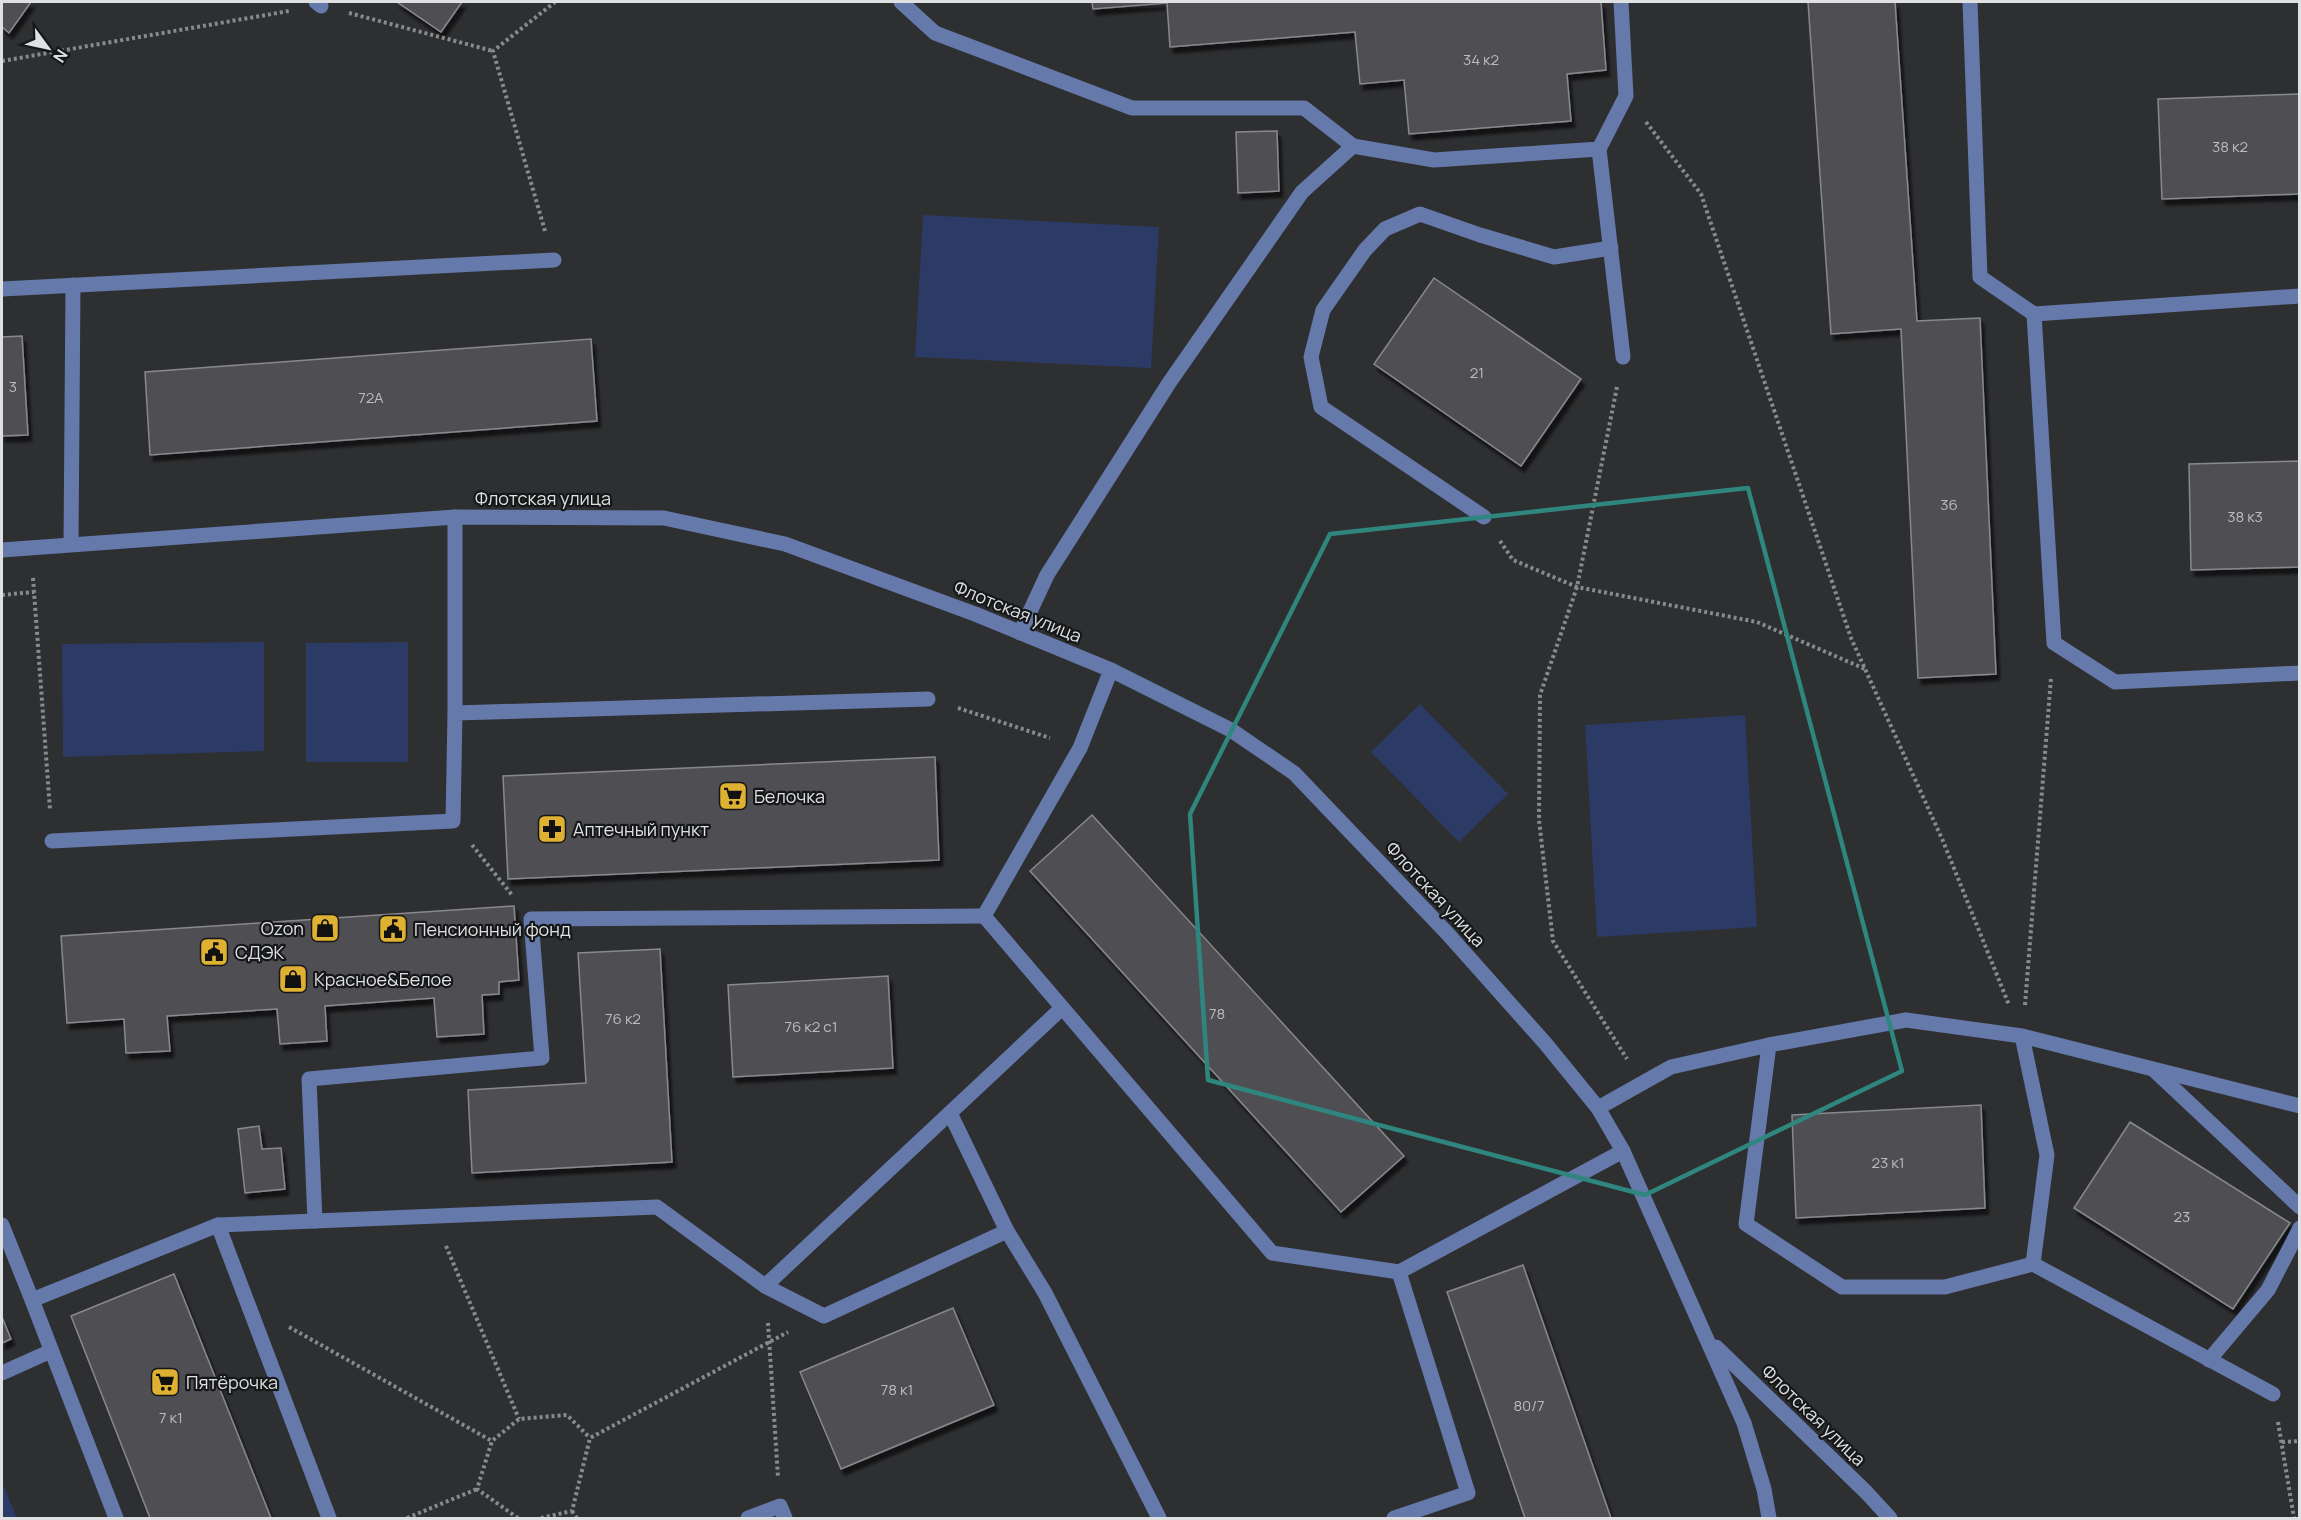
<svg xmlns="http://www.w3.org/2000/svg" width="2301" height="1520" viewBox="0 0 2301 1520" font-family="Manrope,sans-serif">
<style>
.green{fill:#2c3b65}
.building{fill:#4f5053;stroke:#88898c;stroke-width:1.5;filter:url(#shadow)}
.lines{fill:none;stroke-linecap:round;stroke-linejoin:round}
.path{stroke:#898a8b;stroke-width:4;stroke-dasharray:3 3;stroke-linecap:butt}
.minor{stroke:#6679ab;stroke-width:15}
.marked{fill:none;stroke:#2e867f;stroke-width:4.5;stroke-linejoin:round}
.labels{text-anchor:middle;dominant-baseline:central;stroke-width:4.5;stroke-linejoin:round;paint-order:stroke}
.number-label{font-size:15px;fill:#bbbcbe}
.street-label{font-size:18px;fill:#dfe0e1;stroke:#161718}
.poi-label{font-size:18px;fill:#dfe0e1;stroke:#161718;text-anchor:start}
</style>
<defs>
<filter id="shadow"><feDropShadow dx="3.5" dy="6" stdDeviation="1.5" flood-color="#0009"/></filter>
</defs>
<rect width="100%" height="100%" fill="#2e2f31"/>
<g class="green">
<path d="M923,215L1159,227L1151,368L915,357Z"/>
<path d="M264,642V751L63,757L62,644Z"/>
<path d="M408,642V762H306V643Z"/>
<path d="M1420,704L1508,794L1459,842L1371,752Z"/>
<path d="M1745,715L1757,927L1597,937L1585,725Z"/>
<path d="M2,1482L17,1518H2Z"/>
</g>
<g class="building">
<path d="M2,2H31L9,33L2,27Z"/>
<path d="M397,2H462L441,32Z"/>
<path d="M1092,2H1601L1606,70L1567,74L1571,121L1409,134L1404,80L1360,84L1355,32L1170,47L1167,3L1093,9Z"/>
<path d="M1808,2H1895L1917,321L1980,318L1996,674L1918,678L1901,329L1831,334Z"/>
<path d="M2300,94V194L2162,199L2158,99Z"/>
<path d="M1277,131L1279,191L1238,193L1236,132Z"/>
<path d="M1434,278L1581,379L1521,466L1374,364Z"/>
<path d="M22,336L28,435L2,436V337Z"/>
<path d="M591,339L597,421L150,455L145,372Z"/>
<path d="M2300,461V567L2191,570L2189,464Z"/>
<path d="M935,757L939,860L508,879L503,776Z"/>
<path d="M1092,815L1404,1156L1341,1212L1030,871Z"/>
<path d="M514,906L519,980L499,982V994L482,995L484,1034L437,1037L434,998L325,1006L327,1041L280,1044L277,1009L167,1016L170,1051L126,1053L124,1019L67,1023L61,936Z"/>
<path d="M660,949L672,1162L472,1173L468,1090L586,1083L578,953Z"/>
<path d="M888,976L893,1068L733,1077L728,985Z"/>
<path d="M1981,1105L1985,1208L1796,1218L1792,1115Z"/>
<path d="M2130,1122L2290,1223L2233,1309L2074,1208Z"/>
<path d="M259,1126L262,1149L281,1148L285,1189L245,1193L238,1129Z"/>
<path d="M1523,1265L1611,1518H1525L1447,1292Z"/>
<path d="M174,1274L271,1518H150L71,1316Z"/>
<path d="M953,1308L994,1405L841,1469L800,1372Z"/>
<path d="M2,1317L11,1339L2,1343Z"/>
</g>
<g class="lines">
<g class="path">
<path d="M349,13L493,51"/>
<path d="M2,61L289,11"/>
<path d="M1646,122L1701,194L1851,638L1943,841L2009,1005"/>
<path d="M545,231L493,51L555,2"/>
<path d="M1617,387L1577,587L1540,695L1539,820L1553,941L1627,1059"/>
<path d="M1500,541L1513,560L1577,587L1757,622L1865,669"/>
<path d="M33,578L50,810"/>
<path d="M2,595L34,592"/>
<path d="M958,708L1050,738"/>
<path d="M472,845L512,895"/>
<path d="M2025,1005L2051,678"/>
<path d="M446,1246L519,1419"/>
<path d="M768,1323L778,1477"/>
<path d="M289,1327L492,1441"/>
<path d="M2278,1422L2294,1518"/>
<path d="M2282,1442L2300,1441"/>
<path d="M572,1511L577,1518"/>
<path d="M407,1518L477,1489"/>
<path d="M518,1518L477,1489L492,1441L519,1419L567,1415L590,1438"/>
<path d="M541,1518L572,1511L590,1438L788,1332"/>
</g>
<g class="minor">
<path d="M316,2L321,6"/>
<path d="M901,2L935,33L1132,108H1304L1353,146"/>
<path d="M1970,2L1980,277L2034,314L2054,643L2115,682L2300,673"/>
<path d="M1599,149L1623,357"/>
<path d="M2,289L554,260"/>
<path d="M2034,314L2300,296"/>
<path d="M455,517V713"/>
<path d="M1484,517L1321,407L1311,357L1323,310L1365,250L1385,229L1420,214L1480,235L1554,257L1611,248"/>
<path d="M71,544L73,285"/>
<path d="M2,550L455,517L664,518L785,544L975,614L1111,670L1231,730L1294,773L1447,933L1545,1043L1598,1108L1623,1151L1744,1423L1764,1489L1769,1518"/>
<path d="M1020,633L1047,575L1169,383L1302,192L1353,146L1434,160L1599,149L1626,96L1621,2"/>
<path d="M1111,670L1080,748L984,916L1272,1253L1399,1272"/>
<path d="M52,841L453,821L455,713L928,699"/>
<path d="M2022,1036L2047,1155L2033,1264L1945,1287H1842L1746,1224L1769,1045L1906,1020L2022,1036L2300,1106"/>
<path d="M2154,1070L2300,1207"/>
<path d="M1598,1108L1671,1067L1769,1045"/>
<path d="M950,1113L1007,1231L1045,1293L1159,1518"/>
<path d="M315,1221L309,1079L542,1058L531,919L984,916"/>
<path d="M2,1225L32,1300"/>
<path d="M218,1225L657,1207L765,1286"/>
<path d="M1007,1231L824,1316L765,1286L1062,1008"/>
<path d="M2033,1264L2273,1394"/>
<path d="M1716,1347L1866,1492L1890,1518"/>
<path d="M2209,1360L2268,1290L2300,1228"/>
<path d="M2,1373L51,1351"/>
<path d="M116,1518L32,1300L218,1225L329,1518"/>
<path d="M748,1518L780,1506L785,1518"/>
<path d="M1394,1518L1468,1493L1399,1272L1623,1151"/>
</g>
</g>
<path class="marked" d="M1748,488L1902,1071L1645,1195L1208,1080L1190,814L1330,534Z"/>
<defs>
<g id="supermarket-square" transform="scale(1.5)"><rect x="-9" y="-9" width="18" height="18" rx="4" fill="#deb133" stroke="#161718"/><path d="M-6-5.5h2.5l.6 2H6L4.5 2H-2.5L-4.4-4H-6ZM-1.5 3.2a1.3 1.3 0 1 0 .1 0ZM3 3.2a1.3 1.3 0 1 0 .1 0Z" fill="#111"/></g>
<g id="pharmacy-square" transform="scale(1.5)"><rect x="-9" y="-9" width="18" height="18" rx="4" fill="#deb133" stroke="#161718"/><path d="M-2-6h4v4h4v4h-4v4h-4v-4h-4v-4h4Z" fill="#111"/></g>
<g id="shop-square" transform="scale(1.5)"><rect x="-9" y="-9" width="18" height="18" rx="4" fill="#deb133" stroke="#161718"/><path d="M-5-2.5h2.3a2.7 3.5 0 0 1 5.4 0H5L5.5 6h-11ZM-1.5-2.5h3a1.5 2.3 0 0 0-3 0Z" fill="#111"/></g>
<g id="civic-square" transform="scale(1.5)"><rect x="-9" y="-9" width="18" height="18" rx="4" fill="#deb133" stroke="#161718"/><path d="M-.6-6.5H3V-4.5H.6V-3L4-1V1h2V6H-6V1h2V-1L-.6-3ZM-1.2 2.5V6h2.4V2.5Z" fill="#111"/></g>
</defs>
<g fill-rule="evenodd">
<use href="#supermarket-square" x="733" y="796"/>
<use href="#pharmacy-square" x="552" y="829"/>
<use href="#shop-square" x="325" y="928"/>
<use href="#civic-square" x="393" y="929"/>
<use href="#civic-square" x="214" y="952"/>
<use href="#shop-square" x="293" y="979"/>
<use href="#supermarket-square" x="165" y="1382"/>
</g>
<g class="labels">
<g class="number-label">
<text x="1481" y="59">34 к2</text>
<text x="2230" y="146">38 к2</text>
<text x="1477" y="372">21</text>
<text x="13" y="386">3</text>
<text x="371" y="397">72А</text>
<text x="1949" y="504">36</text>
<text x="2245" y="516">38 к3</text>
<text x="1217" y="1013">78</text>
<text x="623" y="1018">76 к2</text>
<text x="811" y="1026">76 к2 с1</text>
<text x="1888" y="1162">23 к1</text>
<text x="2182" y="1216">23</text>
<text x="897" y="1389">78 к1</text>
<text x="1529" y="1405">80/7</text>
<text x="171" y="1417">7 к1</text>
</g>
<g class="street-label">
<text x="543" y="498">Флотская улица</text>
<text transform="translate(1018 611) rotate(22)">Флотская улица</text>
<text transform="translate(1436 894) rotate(47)">Флотская улица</text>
<text transform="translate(1814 1415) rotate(44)">Флотская улица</text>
</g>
<g class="poi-label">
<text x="754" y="796">Белочка</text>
<text x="573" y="829">Аптечный пункт</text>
<text x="304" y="928" text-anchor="end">Ozon</text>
<text x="414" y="929">Пенсионный фонд</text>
<text x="235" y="952">СДЭК</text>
<text x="314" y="979">Красное&amp;Белое</text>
<text x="186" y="1382">Пятёрочка</text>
</g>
</g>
<rect width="2301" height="1520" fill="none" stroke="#dfe0e1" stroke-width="6"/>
<g transform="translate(48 48) rotate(123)" stroke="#161718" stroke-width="4.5" paint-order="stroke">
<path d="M0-4.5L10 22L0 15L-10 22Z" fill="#dfe0e1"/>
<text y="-9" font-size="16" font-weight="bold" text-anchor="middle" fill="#dfe0e1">N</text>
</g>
</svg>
